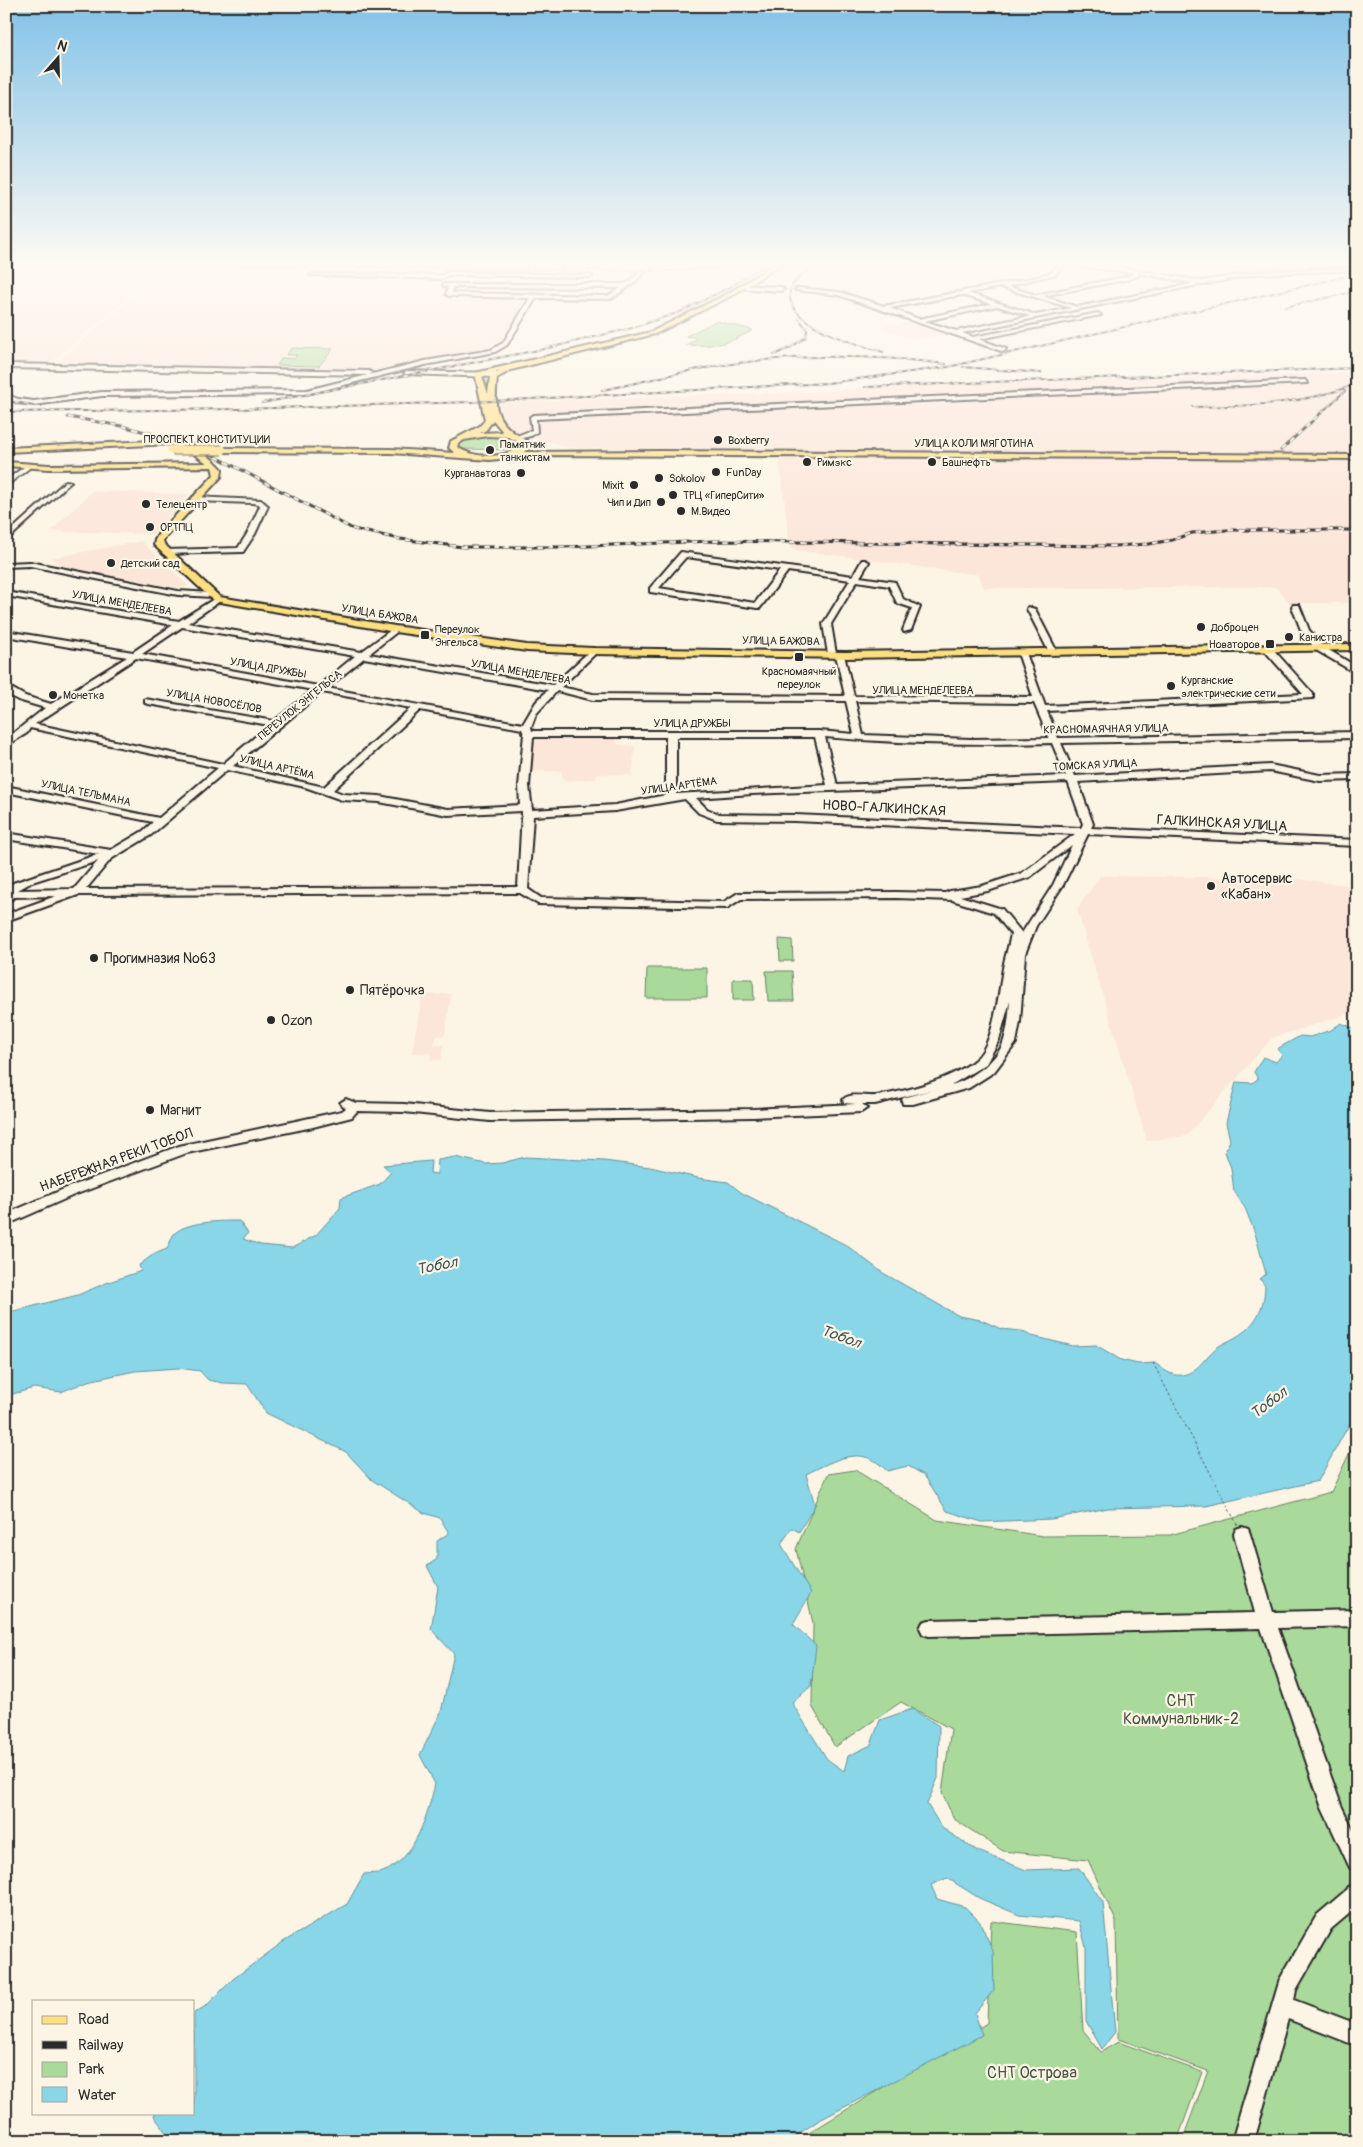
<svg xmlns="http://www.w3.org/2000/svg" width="1363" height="2147" viewBox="0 0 1363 2147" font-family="Pangolin,sans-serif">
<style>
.built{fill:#fce5d9}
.green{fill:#a9da9b;stroke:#6a8263}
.water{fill:#89d6e8;stroke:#63929c}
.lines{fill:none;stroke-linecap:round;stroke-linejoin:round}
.ferry{stroke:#42565a;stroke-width:1;stroke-dasharray:2.5 2.5;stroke-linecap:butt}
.minor-casing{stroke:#2b2b2b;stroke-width:4}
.major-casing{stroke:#2b2b2b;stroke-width:4}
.minor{fill:#fcf5e5;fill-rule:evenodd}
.major{fill:#ffdf80;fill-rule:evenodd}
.rail-far1-casing{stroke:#2b2b2b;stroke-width:2}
.rail-casing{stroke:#2b2b2b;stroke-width:3}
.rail-far1{stroke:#fcf5e5;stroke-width:1;stroke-dasharray:4.5;stroke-linecap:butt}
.rail{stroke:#fcf5e5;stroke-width:2;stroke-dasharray:5.5;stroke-linecap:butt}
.major-bridge-casing{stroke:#2b2b2b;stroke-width:11;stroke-linecap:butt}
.major-bridge{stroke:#ffdf80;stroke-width:9}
.poi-dot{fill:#2b2b2b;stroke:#fcf5e5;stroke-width:2}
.labels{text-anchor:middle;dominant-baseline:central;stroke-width:4.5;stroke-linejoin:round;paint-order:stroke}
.far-street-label{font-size:11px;fill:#2b2b2b;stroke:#fcf5e5}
.far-poi-label{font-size:11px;fill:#2b2b2b;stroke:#fcf5e5;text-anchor:start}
.street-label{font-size:14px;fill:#2b2b2b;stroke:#fcf5e5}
.poi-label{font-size:14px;fill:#2b2b2b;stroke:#fcf5e5;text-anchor:start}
.water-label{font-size:15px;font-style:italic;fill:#42565a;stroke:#fcf5e5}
.near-park-label{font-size:16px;fill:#4a5747;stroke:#fcf5e5}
</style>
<rect width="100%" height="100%" fill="#fcf5e5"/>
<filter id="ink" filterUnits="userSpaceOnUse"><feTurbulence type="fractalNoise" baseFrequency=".02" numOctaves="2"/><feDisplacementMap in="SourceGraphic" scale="10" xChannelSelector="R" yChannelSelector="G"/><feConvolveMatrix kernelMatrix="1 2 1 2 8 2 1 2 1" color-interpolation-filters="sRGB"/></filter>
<g filter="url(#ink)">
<g class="built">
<path d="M6,262H191L188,264L149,263L143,266L137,278L152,279L47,366L6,365Z"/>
<path d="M1133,265L1263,269L1332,273L1253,289L1128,267Z"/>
<path d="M155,279L421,284V287L446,288L441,296L531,297L503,344L492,351L389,372L52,366Z"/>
<path d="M914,321L952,333L916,340L878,327Z"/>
<path d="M1357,372V391L1348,401L1357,408V455L1034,454L569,448L506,428L499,402L796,392L944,385Z"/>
<path d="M779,455L1357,459V603H1290L1276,587L984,588L979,575L790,549Z"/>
<path d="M92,491L189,494L153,534L51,531Z"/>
<path d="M141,541L188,586L181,588L66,568L51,558Z"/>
<path d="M616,734L618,745L635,746L632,775L597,774L596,779L564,781L561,771H530V736Z"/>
<path d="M1100,876L1287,878L1357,886V1011L1272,1038L1186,1136L1147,1141L1077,909Z"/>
<path d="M451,994L445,1035L436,1036L434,1045H443L441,1060H430L431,1053H412L422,995Z"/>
</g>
<g class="green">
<path d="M716,321L753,330C727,345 716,346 686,345L698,338L686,336Z"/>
<path d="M292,348L333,349L319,366L277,365L282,358L294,359L297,355H286Z"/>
<path d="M486,436L504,437L518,444L516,450L457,449L456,447L462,441Z"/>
<path d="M779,939L792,940L793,961H780Z"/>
<path d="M647,968H707V998H646Z"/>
<path d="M766,971H792L794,1001H768Z"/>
<path d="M733,979H753L754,1000H733Z"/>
<path d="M1357,1437V2141H1182L1208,2071L1118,2039L1116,1921L1088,1860L1003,1851L954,1819L942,1793L951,1729L901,1702L835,1747L812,1706L813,1623L796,1549L828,1474L855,1470L937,1520L1043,1536L1170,1535L1331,1492Z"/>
<path d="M991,1921L1077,1932L1083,2030L1101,2052L1118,2042L1202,2072L1177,2141H796L987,2023Z"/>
</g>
<path class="water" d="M1341,1023L1353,1028L1357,1027V1126L1352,1130L1351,1157L1357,1170V1417L1351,1421L1318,1481L1206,1506L1108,1508L1052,1519L982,1522L947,1511L924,1475L908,1466L887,1471C861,1443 836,1460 806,1474L815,1505L799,1532L792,1528L781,1544L811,1593L793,1624L816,1646L811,1686L792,1703L827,1759L844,1771L848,1756L871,1745L880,1720L912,1709L939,1726L938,1778L927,1804L942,1828L978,1851L1026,1870L1079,1868L1103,1902L1115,2032L1102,2049L1086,2021V1947L1079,1921L1019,1915L979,1898L947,1878L931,1885L937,1899L965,1907L980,1922L993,1951L994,1990L975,2013L982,2035L818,2121L788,2141H604L586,2138L583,2141H172L154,2116L155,2113H194V2013L206,2006L233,1979L283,1942L347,1904L364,1874C370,1873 378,1874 383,1872C415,1860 428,1813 435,1784L420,1755L441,1712L454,1654L431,1629L438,1587L427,1566L437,1559V1541L449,1533L440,1518L424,1513L372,1480L346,1452L266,1413L247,1384L223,1383L208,1380L200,1371L178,1368L135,1371L88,1381L61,1392L34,1388L6,1396V1313L78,1295L106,1283L141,1271L139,1265L154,1254L167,1249C169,1245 171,1238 174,1234C186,1221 222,1221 239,1221L248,1233L243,1239L261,1245L292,1248L316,1235L340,1208L341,1198L380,1184L391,1172L383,1165L431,1161L430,1173L437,1174L438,1160L455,1157L486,1164L502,1163L525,1157L604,1161L650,1167L698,1178L728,1182L742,1193L846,1245L883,1273L959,1316L981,1320L1001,1329L1020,1331L1032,1336L1073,1346L1096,1345L1121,1360L1138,1364L1155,1363C1163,1369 1171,1377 1183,1375C1198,1372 1205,1357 1215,1349C1221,1344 1229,1341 1236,1337C1256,1325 1264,1309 1265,1286L1260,1279L1266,1274L1255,1233L1245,1208L1234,1191L1231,1168L1225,1152L1230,1140L1226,1123L1236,1082L1252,1083L1258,1079L1254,1072L1263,1057L1276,1062L1282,1055L1277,1049L1300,1036L1310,1037L1331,1030Z"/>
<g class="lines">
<path class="ferry" d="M1153,1363L1239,1528"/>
<g class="minor-casing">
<g id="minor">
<path d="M648,262L654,263L652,268L644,272L634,283L611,299L536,298L507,345L495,352L425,365L307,394L102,396L34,405L17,403L6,398V394L18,399L34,401L102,392L307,390L425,361L491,350L503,343L530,298L449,296L446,294L448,287L443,286V284H625C631,280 645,269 649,264ZM453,287L621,288L608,296L452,293Z"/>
<path d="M1061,262L1111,266L1202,281L1256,272L1357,268V270L1256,274L1202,285L1139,273L1138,276L1130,279L1043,296L1077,307L1196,283L1199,285L962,333L973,337L1098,313L1101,315L979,339L1006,349L1004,352L838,295L795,290L798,288L839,292L884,306L1034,278L1052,272ZM1064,265L1134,273L1129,276L1036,295L1008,286L1056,274ZM1001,287L1071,308L1036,315L968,293ZM962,295L991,304L919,319L890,308ZM997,306L1030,316L956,331L925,321Z"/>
<path d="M448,272L590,275L592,276L590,277L449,275L444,279L310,275L312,274L443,275Z"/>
<path d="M741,285L781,287L784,289L781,291L739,288Z"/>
<path d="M6,364L369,371L372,373L369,375L6,368Z"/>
<path d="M406,371L496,373L499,375L496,377L404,374Z"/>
<path d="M1305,380L1307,383L536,419L537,432L531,436L517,439L514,437L532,430L530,417L533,415Z"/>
<path d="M27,465L32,466L6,486V480Z"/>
<path d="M66,481L71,482L6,541V535Z"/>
<path d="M193,497L261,500L268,506L255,534L243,552L163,554V550H166L238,548L247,534L260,506L259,504L252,503L196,501L192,499Z"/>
<path d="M681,552L853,576L862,560H865L869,562L860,577L895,582L903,599L920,607L911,630L904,632L903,630L912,608L897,603L889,586L857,581L831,624L836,654L832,657L828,654L823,624L850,580L788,571L760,608H757L650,592V588ZM686,557L780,570L755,603L659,588Z"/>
<path d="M30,562L178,591L212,593L216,595L212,597L178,595L30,566L6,567V563Z"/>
<path d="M6,592L179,621L217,597L221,599L220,601L188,623L361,652L395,627L399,629L398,631L369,654L553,685L593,648L596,649V653L561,687L593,694L845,696L836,655L840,652L844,655L854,696L1033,697L1018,653L1022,650L1026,653L1045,706L1303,694L1265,651L1264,649L1268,646L1271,647L1313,694V698L1047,711L1058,738L1357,732V738L1061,743L1075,776L1270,765L1320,775L1357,774V780L1320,781L1270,771L1078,782L1093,824L1091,828L1357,840V846L1088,834L1063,885L1036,926L1025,954L1020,1022L1016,1043L994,1072L969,1088L913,1104H903L902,1101L903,1098L931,1090L875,1104H862L867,1108L861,1112L753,1117L490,1121L404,1112L357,1111L352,1117L313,1127L187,1153L74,1195L6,1225V1214L64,1189L179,1146L342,1111L346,1108L340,1103L346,1099L356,1103L404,1104L490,1113L753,1109L856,1104L844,1103L843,1100C849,1092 866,1097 876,1096C905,1092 953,1079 976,1059C994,1044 999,991 1003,968C1005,957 1009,945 1011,934L994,913L952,900L896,898L741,899L727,908L538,904L520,893L78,895L6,921V914L56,896L14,897L12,899L6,900V891L13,883L99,854L6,839V833L111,850L143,831L153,822L6,792V786L159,818L218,768L30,728L27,733L6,746V739L45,708L18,700L6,693V685L25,696L51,704L127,657L6,636V631L133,652L173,625L6,596ZM182,627L355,656L318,686L142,654ZM136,658L313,690L274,721L145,699V703L148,704L269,725L223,764L35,724ZM364,658L548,690L536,702L523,724L327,688ZM557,691L593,700L846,701L854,734L819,731H532L531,727L536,714ZM322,692L411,708L324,787L233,766ZM855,701L1034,703L1049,738L971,739L863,735ZM420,710L522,729L524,734L519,786L520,805L448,809L379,796L343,794L333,790ZM533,737H666V795L615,805L532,810L529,786ZM676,737H815L827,785L676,794ZM825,737C900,744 975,745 1052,743L1066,776L837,785ZM227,770L305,787L342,800L379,802L448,815L522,811L518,887L86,889L111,859L151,835ZM1068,782L1083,824L1081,828L795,815L719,814L707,809L696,798L752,794ZM685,799L699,813L717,820L795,821L1075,834L1022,873L982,886L950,891L945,893L896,892L738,893L724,902L541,898L528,889L533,816L615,811ZM1072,845L1053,885L1022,933L1002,909L960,896L988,891L1030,877ZM98,861L74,889L18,890L32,882ZM1010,1001C1009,1014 1008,1028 1004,1040C999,1060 970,1080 951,1085L986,1064L999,1040Z"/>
<path d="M1293,605H1299L1309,630L1322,646L1357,667V674L1316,650L1301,630L1292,607Z"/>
<path d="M1028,607L1035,609L1057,652L1056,654L1049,652L1027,609Z"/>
<path d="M1242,1527L1248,1529L1250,1534L1273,1612L1357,1610V1626L1278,1628L1341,1805L1357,1839V1871L1350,1868L1322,1808L1261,1628L929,1636L923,1634L920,1628L923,1622L929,1620L1255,1613L1234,1534L1236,1529Z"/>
<path d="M1357,1884V1907L1331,1929L1296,1990L1294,2000L1357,2024V2046L1288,2019L1254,2141H1232L1280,1979L1317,1915L1350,1887Z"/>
</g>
</g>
<g class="major-casing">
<g id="major">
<path d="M778,262H785L731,296L655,334L511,370L497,378C494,406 494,420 519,436C524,440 528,439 530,446L524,452L661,451L1357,455V459L538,455L490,460L391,453L222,452L218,450L222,448L391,449L455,453L449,448L451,441L480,426L485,420L475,373L651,332L727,294ZM500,371L490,377L488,394L482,376ZM493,420L503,432L480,433L486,430ZM488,436L508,437L521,443L522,445C506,459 474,459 457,447L458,444L464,440Z"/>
<path d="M172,440C192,445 208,453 222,469L221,477L163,540L164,544L220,597L395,626L527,645L593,648L845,652L1357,644V650L845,658L593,654L527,651L395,632L214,601L154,545L155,540L159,533L214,475L212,467L49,469L6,466V462L49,465L207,463L188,450L171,444L6,452V448Z"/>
</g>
</g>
<use href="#minor" class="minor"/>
<use href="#major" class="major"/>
<g class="rail-far1-casing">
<g id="rail-far1">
<path d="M614,262L672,264"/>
<path d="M820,262C811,269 792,279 790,292C785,325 859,345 883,352"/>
<path d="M1114,262L1222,268L1357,266"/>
<path d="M150,264L667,271L726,268L755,262"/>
<path d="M1285,307L1353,292"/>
<path d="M774,355L790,348L806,337L807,329L799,319"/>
<path d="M963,367L1041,373"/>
<path d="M865,387L1357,368"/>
<path d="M602,390C635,384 666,375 699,369C781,354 863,353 946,364"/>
<path d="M6,401L41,406"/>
<path d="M262,403L544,349L632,328L680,312L730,287L769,262"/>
<path d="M1193,407C1248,406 1302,405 1354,385"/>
<path d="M6,412L239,409L472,402L828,383L948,367L1357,274"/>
<path d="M1321,413L1345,391"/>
</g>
</g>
<g class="rail-casing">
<g id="rail">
<path d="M68,417L122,426L192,444L353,529L400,539L463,547H563L714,541L1114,546L1149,544L1172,540L1192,533L1227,530H1352"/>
<path d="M1281,450L1322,412"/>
</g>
</g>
<use href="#rail-far1" class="rail-far1"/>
<use href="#rail" class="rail"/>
<g class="major-bridge-casing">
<path id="major-bridge" d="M172,450H222"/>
</g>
<use href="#major-bridge" class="major-bridge"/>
</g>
</g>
<linearGradient id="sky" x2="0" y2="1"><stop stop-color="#82c2e8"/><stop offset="0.47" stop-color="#fefaf3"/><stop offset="1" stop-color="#fefaf3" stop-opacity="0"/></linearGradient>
<rect width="1363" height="563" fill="url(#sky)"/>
<g class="poi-dot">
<circle cx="718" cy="440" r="5"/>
<circle cx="490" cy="450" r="5"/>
<circle cx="807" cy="462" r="5"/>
<circle cx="932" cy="462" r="5"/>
<circle cx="716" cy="472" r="5"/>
<circle cx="521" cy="473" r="5"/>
<circle cx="659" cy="478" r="5"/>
<circle cx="634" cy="485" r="5"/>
<circle cx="673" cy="495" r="5"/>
<circle cx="661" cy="502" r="5"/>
<circle cx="146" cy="504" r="5"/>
<circle cx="681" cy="511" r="5"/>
<circle cx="150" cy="527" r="5"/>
<circle cx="111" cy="563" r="5"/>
<circle cx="1201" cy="627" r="5"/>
<rect x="420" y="630" width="10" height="10" rx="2.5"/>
<circle cx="1289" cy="637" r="5"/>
<rect x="1265" y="639" width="10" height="10" rx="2.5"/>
<rect x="794" y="652" width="10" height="10" rx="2.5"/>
<circle cx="1171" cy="686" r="5"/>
<circle cx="53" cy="695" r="5"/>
<circle cx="1211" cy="886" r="5"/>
<circle cx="94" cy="958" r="5"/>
<circle cx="350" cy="990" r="5"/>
<circle cx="271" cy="1020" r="5"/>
<circle cx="150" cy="1110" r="5"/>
</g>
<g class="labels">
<g class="far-street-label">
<text x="207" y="439">ПРОСПЕКТ КОНСТИТУЦИИ</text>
<text x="974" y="443">УЛИЦА КОЛИ МЯГОТИНА</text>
<text transform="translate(122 603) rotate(10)">УЛИЦА МЕНДЕЛЕЕВА</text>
<text transform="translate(380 614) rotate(9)">УЛИЦА БАЖОВА</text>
<text transform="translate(781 641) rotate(1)">УЛИЦА БАЖОВА</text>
<text transform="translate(268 668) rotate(10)">УЛИЦА ДРУЖБЫ</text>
<text transform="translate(521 672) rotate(10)">УЛИЦА МЕНДЕЛЕЕВА</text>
<text x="923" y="690">УЛИЦА МЕНДЕЛЕЕВА</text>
<text transform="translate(214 701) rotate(10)">УЛИЦА НОВОСЁЛОВ</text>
<text transform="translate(300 705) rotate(-39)">ПЕРЕУЛОК ЭНГЕЛЬСА</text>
<text x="692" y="723">УЛИЦА ДРУЖБЫ</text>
<text transform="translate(1106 729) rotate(-1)">КРАСНОМАЯЧНАЯ УЛИЦА</text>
<text transform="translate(1095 765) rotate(-3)">ТОМСКАЯ УЛИЦА</text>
<text transform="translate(277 767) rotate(13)">УЛИЦА АРТЁМА</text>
<text transform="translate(679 786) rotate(-8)">УЛИЦА АРТЁМА</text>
<text transform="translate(86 793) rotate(12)">УЛИЦА ТЕЛЬМАНА</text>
</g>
<g class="far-poi-label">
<text x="728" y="440">Boxberry</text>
<text x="500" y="444">Памятник<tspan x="500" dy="13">танкистам</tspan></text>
<text x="817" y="462">Римэкс</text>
<text x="942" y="462">Башнефть</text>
<text x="726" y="472">FunDay</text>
<text x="511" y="473" text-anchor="end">Курганавтогаз</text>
<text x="669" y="478">Sokolov</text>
<text x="624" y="485" text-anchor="end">Mixit</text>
<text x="683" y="495">ТРЦ «ГиперСити»</text>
<text x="651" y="502" text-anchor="end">Чип и Дип</text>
<text x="156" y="504">Телецентр</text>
<text x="691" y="511">М.Видео</text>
<text x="160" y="527">ОРТПЦ</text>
<text x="121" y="563">Детский сад</text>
<text x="1211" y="627">Доброцен</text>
<text x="435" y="629">Переулок<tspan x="435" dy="13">Энгельса</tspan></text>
<text x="1299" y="637">Канистра</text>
<text x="1260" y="644" text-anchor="end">Новаторов</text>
<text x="799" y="671" text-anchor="middle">Красномаячный<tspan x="799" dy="13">переулок</tspan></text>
<text x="1181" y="680">Курганские<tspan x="1181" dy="13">электрические сети</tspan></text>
<text x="63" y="695">Монетка</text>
</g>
<g class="street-label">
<text transform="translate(884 808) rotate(3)">НОВО-ГАЛКИНСКАЯ</text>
<text transform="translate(1222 823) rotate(3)">ГАЛКИНСКАЯ УЛИЦА</text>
<text transform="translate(116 1160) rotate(-20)">НАБЕРЕЖНАЯ РЕКИ ТОБОЛ</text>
</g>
<g class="poi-label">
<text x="1221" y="878">Автосервис<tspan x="1221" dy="16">«Кабан»</tspan></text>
<text x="104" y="958">Прогимназия №63</text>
<text x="360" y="990">Пятёрочка</text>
<text x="281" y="1020">Ozon</text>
<text x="160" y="1110">Магнит</text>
</g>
<g class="water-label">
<text transform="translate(437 1266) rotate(-11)">Тобол</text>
<text transform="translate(841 1337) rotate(20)">Тобол</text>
<text transform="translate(1269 1403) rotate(-37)">Тобол</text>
</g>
<g class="near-park-label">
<text x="1181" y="1701">СНТ<tspan x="1181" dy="18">Коммунальник-2</tspan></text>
<text x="1032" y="2073">СНТ Острова</text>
</g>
</g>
<rect width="1363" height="2147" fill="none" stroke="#fcf5e5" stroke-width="25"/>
<rect x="12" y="12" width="1338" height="2122" fill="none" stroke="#2b2b2b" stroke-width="2" filter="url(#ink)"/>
<rect x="32" y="2000" width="162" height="115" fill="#fcf5e5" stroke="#a8a49b"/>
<rect x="42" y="2016" width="25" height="8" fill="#ffdf80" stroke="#a8a49b"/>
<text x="78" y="2024" font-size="15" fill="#2b2b2b">Road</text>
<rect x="42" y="2041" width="25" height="8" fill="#2b2b2b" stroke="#a8a49b"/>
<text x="78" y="2050" font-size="15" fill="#2b2b2b">Railway</text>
<rect x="42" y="2062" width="25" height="15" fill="#a9da9b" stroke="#a8a49b"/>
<text x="78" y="2074" font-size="15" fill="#2b2b2b">Park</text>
<rect x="42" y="2087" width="25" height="15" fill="#89d6e8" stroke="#a8a49b"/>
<text x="78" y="2100" font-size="15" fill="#2b2b2b">Water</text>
<g transform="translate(58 58) rotate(20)" stroke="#fcf5e5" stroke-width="4" paint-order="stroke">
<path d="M0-4L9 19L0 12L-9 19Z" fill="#2b2b2b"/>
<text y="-8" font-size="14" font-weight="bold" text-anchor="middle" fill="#2b2b2b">N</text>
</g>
</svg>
